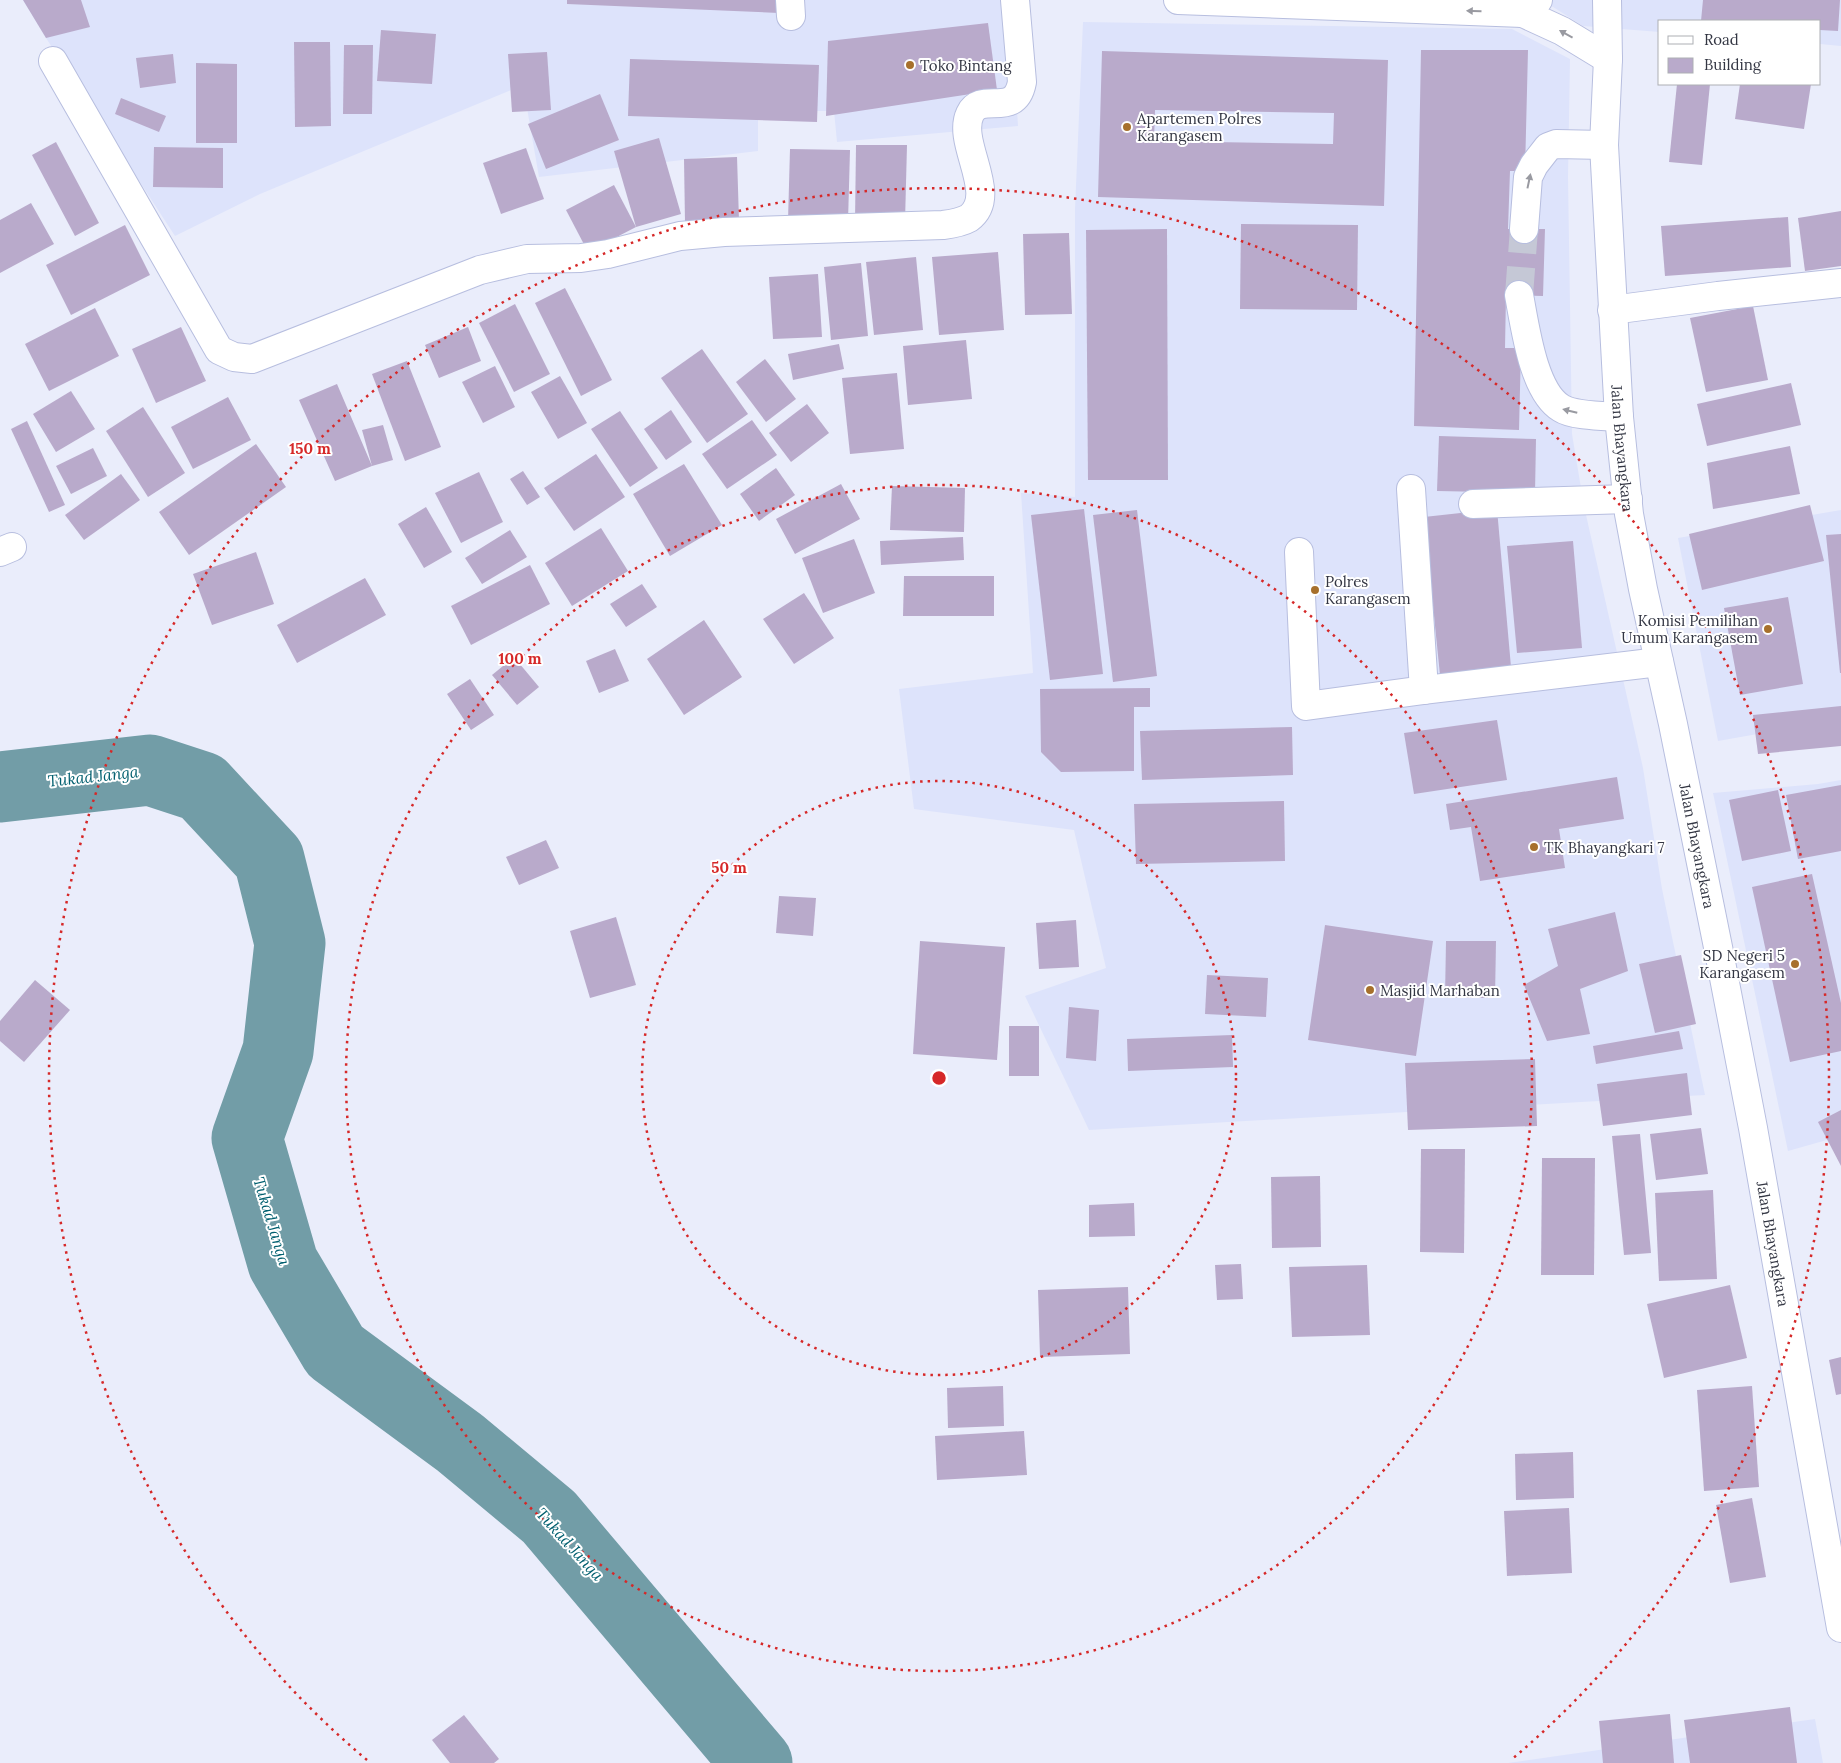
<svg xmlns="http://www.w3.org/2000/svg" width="1841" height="1763" viewBox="0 0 1841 1763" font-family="Lora,serif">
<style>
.built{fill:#dde3fb}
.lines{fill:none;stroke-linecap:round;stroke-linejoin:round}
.river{stroke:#729da7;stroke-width:71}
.building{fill:#b9aacb;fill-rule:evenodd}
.minor-tunnel{stroke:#c5c8d6;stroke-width:28;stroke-dasharray:28 14;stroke-linecap:butt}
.minor-casing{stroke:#b7bedf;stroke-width:30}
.minor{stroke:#fff;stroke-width:28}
.oneway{fill:#999aa1}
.ring{fill:none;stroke:#d62828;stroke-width:2.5;stroke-dasharray:2.5 5}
.poi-dot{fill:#a7702c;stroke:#fff;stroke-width:2}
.labels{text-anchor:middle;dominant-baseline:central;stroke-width:4;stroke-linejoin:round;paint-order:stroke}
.poi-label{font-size:15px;fill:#333643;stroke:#fff;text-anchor:start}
.street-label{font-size:15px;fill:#333643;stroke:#fff}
.water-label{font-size:16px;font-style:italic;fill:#005f6f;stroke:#fff}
.centre{fill:#d62828;stroke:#fff;stroke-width:2.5}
.ring-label{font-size:15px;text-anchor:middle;font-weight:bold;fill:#d62828;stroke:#fff;stroke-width:4;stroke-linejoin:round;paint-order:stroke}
</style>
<rect width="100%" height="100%" fill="#eaedfb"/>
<g class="built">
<path d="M23,0H1010L1018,126L837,142L834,111H758V151L539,177L523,85L260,194L175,236L46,38Z"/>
<path d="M1542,0H1841V46L1820,44V21H1660V32L1583,26Z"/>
<path d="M1083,22L1512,29L1570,59L1568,177L1572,434L1584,506L1643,768L1662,889L1705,1095L1089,1130L1025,996L1106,968L1074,830L914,809L899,689L1033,673L1021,493L1075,497V209Z"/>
<path d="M1841,510V719L1718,741L1678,538Z"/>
<path d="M1841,780V1136L1788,1151L1713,793L1818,784Z"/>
<path d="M1815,1719L1823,1763H1508Z"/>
</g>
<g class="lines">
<path class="river" d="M0,787L150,770L202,787L269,859L290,943L278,1051L247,1138L283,1263L335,1351L460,1443L549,1517L757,1763"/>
</g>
<g class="building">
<path d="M23,0H81L90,27L46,38Z"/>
<path d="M567,0H780L779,13L567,4Z"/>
<path d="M1703,0H1840L1838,31L1820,30V21H1701Z"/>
<path d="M988,23L997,90L826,116L828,41Z"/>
<path d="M381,30L436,34L432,84L377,81Z"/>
<path d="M294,42H330L331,126L295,127Z"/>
<path d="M344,45H373L372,114H343Z"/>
<path d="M1421,50H1528L1525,171H1510L1508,229H1545L1543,296L1506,295L1505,348H1521L1519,430L1414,426Z"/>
<path d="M1102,51L1388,60L1384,206L1098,197ZM1155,110L1334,113L1333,144L1154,141Z"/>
<path d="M547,52L551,110L512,112L508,54Z"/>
<path d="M173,54L176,83L140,88L136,58Z"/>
<path d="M630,59L819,65L817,122L628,116Z"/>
<path d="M196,63L237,64V143H196Z"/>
<path d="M1677,84H1710L1702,165L1669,162Z"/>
<path d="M1740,84H1811L1804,129L1735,119Z"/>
<path d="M600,94L619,140L546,169L528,124Z"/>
<path d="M121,98L166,116L159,132L115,114Z"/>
<path d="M659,138L681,214L636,227L614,151Z"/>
<path d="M56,142L99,223L75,236L32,155Z"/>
<path d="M856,145H907L905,222H855Z"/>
<path d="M154,147L223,148V188L153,187Z"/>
<path d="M526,148L544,199L501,214L483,163Z"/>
<path d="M790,149L850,150L848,222L788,221Z"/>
<path d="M737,157L739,221L685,222L684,159Z"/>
<path d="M614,185L636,227L588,252L566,210Z"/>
<path d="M31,203L54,244L0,273V220Z"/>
<path d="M1841,211V266L1805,271L1798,218Z"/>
<path d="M1788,217L1791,267L1665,276L1661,226Z"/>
<path d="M1241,224L1358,225L1357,310L1240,309Z"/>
<path d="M125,225L150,275L71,315L46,265Z"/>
<path d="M1167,229L1168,480H1088L1086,230Z"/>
<path d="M1069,233L1072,314L1025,315L1023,234Z"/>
<path d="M998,252L1004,330L939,335L932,257Z"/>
<path d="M916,257L923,330L874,335L866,262Z"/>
<path d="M861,263L868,336L831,340L824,267Z"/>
<path d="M818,274L822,337L773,339L769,277Z"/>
<path d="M565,288L612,380L581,396L535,303Z"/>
<path d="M515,304L550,374L514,392L479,323Z"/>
<path d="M1753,306L1768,380L1706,392L1690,318Z"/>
<path d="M95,308L119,356L49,391L25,344Z"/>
<path d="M181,327L206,381L156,403L132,349Z"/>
<path d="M468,327L481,361L439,378L425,345Z"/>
<path d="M966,340L972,399L908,405L903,346Z"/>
<path d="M839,344L844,369L793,380L788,354Z"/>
<path d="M702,349L748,414L707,443L661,378Z"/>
<path d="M765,359L796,399L766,422L736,382Z"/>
<path d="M407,361L441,447L405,461L372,374Z"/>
<path d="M495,366L515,407L483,423L462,382Z"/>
<path d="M897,373L904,449L850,454L842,378Z"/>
<path d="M560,376L587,423L558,439L531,392Z"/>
<path d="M1791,383L1801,425L1707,446L1697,404Z"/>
<path d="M337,384L372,466L362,430L383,425L393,460L372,466L335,481L299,400Z"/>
<path d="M71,391L95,429L56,452L33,414Z"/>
<path d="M228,397L251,440L193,469L171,427Z"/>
<path d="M807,404L829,433L791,462L769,433Z"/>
<path d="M143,407L185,473L148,497L106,431Z"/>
<path d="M671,410L692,442L666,460L644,429Z"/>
<path d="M620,411L658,468L630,487L591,429Z"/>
<path d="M752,420L777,455L727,489L702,454Z"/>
<path d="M27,421L65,505L49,512L11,429Z"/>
<path d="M1439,436L1536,439L1535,493L1437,491Z"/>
<path d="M256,444L286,487L189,555L159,512Z"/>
<path d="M1790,446L1800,494L1713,509L1707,463Z"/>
<path d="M93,448L107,476L71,494L56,466Z"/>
<path d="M596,454L625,497L574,531L544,488Z"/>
<path d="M684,464L722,525L670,556L633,494Z"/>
<path d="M776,468L795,495L759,521L740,494Z"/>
<path d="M523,471L540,497L527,505L510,479Z"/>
<path d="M479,472L503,522L461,543L435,493Z"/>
<path d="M121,474L140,500L84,540L65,515Z"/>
<path d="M841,484L860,519L795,554L776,519Z"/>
<path d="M892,486L965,488L964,532L890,530Z"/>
<path d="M1810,505L1824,561L1702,590L1689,534Z"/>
<path d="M426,507L452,552L424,568L398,524Z"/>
<path d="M1084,509L1103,674L1050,680L1031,515Z"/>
<path d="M1497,509L1511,667L1440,675L1424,517Z"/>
<path d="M1137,510L1157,676L1113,682L1093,515Z"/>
<path d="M601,528L628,571L572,606L545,563Z"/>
<path d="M510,530L527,557L482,584L465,558Z"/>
<path d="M1841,534V673H1840L1826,535Z"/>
<path d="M963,537L964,560L881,565L880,541Z"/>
<path d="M854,539L875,593L823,613L802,558Z"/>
<path d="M1573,541L1582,648L1517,653L1507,546Z"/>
<path d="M256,552L274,604L212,625L193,574Z"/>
<path d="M530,565L550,604L471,645L451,606Z"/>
<path d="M904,576H994V616H903Z"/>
<path d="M365,578L386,615L297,663L277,625Z"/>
<path d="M642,584L657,607L626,627L610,604Z"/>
<path d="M804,593L834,638L794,664L763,619Z"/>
<path d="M1788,597L1803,684L1740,695L1724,608Z"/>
<path d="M704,620L742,677L684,715L647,659Z"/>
<path d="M615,649L629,681L599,693L586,661Z"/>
<path d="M514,657L539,687L517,705L492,675Z"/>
<path d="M470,679L494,715L471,730L447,694Z"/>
<path d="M1150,688V707H1134V771L1061,772L1041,752L1040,689Z"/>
<path d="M1841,706V746L1758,754L1753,715Z"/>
<path d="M1497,720L1507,780L1414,794L1404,733Z"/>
<path d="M1292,727L1293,775L1142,780L1140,731Z"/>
<path d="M1617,777L1624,819L1559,829L1565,868L1480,881L1471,827L1450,830L1446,804Z"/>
<path d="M1841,785V851L1798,859L1786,795Z"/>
<path d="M1778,790L1791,851L1742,861L1729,800Z"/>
<path d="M1284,801L1285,861L1136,864L1134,804Z"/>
<path d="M546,840L559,868L519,885L506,857Z"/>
<path d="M1812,874L1841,1003V1051L1790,1062L1752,887Z"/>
<path d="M779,896L816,898L813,936L776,933Z"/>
<path d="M1615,912L1628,971L1580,989L1590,1034L1547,1041L1524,985L1558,966L1548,929Z"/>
<path d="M616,917L636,985L590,998L570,931Z"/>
<path d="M1076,920L1079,967L1039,969L1036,923Z"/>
<path d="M1325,925L1433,941L1416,1056L1308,1040Z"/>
<path d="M920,941L1005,947L997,1060L913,1054Z"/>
<path d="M1446,941H1496L1495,998H1445Z"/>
<path d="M1681,955L1696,1024L1655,1033L1639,964Z"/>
<path d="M1207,975L1268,978L1266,1017L1205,1014Z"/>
<path d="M35,980L70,1010L24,1062L0,1041V1021Z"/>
<path d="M1069,1007L1099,1010L1096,1061L1066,1058Z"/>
<rect x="1009" y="1026" width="30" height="50"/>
<path d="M1679,1031L1683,1049L1596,1064L1593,1046Z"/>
<path d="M1232,1035L1233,1067L1128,1071L1127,1039Z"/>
<path d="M1535,1059L1537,1126L1408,1130L1405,1063Z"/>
<path d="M1687,1073L1692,1115L1603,1126L1597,1084Z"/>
<path d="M1841,1110V1166L1818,1122Z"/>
<path d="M1701,1128L1708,1174L1656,1180L1650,1134Z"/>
<path d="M1640,1134L1651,1253L1624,1255L1612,1136Z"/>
<path d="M1421,1149H1465L1464,1253L1420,1252Z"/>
<path d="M1542,1158H1595L1594,1275H1541Z"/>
<path d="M1320,1176L1321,1247L1272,1248L1271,1177Z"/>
<path d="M1713,1190L1717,1279L1659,1281L1655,1193Z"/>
<path d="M1134,1203L1135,1236L1089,1237V1205Z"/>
<path d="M1241,1264L1243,1299L1217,1300L1215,1265Z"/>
<path d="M1367,1265L1370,1335L1292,1337L1289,1267Z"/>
<path d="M1730,1285L1747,1358L1664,1378L1647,1304Z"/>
<path d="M1128,1287L1130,1354L1040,1357L1038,1290Z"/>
<path d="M1841,1357V1394L1836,1395L1829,1360Z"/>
<path d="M1003,1386L1004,1426L948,1428L947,1388Z"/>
<path d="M1752,1386L1759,1487L1704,1491L1697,1390Z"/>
<path d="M1024,1431L1027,1475L937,1480L935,1436Z"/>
<path d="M1573,1452L1574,1498L1516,1500L1515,1454Z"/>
<path d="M1752,1498L1766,1577L1730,1583L1716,1505Z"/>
<path d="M1569,1508L1572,1573L1507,1576L1504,1511Z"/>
<path d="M1790,1707L1797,1763H1690L1684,1720Z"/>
<path d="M1670,1714L1674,1763H1603L1599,1721Z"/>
<path d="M464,1715L499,1759L494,1763H450L432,1740Z"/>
</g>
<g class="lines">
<path class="minor-tunnel" d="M1519,295L1524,229"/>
<g class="minor-casing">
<g id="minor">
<path d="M790,0L791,16"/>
<path d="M1178,0L1523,13L1538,0"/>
<path id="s1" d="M1607,0L1608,59L1604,145L1619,417L1629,514L1643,589L1673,724L1720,957L1753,1128L1841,1628"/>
<path d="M1523,13L1562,31L1608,59"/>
<path d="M53,61L219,350L234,357L252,359L480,270L527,259L581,258L608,254L680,236L724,232L943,225C951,224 962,222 969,218C1000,195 956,143 970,114C981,90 1015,120 1022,82L1015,0"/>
<path d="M1524,229L1528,177L1534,165L1548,147L1556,144L1604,145"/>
<path d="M1519,295C1525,326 1533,391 1561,408C1573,416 1605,416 1619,417"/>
<path d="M1612,310L1718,296L1841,283"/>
<path d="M1411,489L1424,690"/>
<path d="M1473,504L1628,499"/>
<path d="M0,552L12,547"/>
<path d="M1299,552L1306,706L1424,690L1659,662"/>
</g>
</g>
<use href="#minor" class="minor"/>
</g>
<defs><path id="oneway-solid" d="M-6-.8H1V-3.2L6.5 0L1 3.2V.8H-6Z" transform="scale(1.25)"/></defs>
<g class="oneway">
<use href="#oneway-solid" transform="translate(1474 11) rotate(-178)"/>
<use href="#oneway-solid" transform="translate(1566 34) rotate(-151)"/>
<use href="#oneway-solid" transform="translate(1529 181) rotate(-78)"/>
<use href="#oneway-solid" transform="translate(1570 411) rotate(-166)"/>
</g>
<g class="ring">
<circle cx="939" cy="1078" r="297"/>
<circle cx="939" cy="1078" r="593"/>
<path d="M367 1760A890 890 0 1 1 1511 1760"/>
</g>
<g class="poi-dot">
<circle cx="910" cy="65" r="5"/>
<circle cx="1127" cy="127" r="5"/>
<circle cx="1315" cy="590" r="5"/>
<circle cx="1768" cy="629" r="5"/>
<circle cx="1534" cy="847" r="5"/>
<circle cx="1795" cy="964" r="5"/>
<circle cx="1370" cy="990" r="5"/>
</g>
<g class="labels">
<g class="poi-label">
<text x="920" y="65">Toko Bintang</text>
<text x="1137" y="118">Apartemen Polres<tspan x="1137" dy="17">Karangasem</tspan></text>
<text x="1325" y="581">Polres<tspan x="1325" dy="17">Karangasem</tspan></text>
<text x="1758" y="620" text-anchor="end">Komisi Pemilihan<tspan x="1758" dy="17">Umum Karangasem</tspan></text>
<text x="1544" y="847">TK Bhayangkari 7</text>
<text x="1785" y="955" text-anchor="end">SD Negeri 5<tspan x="1785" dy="17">Karangasem</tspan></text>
<text x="1380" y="990">Masjid Marhaban</text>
</g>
<g class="street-label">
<text stroke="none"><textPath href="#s1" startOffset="449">Jalan Bhayangkara</textPath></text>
<text stroke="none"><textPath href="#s1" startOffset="854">Jalan Bhayangkara</textPath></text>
<text stroke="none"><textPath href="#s1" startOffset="1259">Jalan Bhayangkara</textPath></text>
</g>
<g class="water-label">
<text transform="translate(93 776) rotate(-6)">Tukad Janga</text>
<text transform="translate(272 1221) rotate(73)">Tukad Janga</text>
<text transform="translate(570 1544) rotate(48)">Tukad Janga</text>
</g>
</g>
<circle cx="939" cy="1078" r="8" class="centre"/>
<g class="ring-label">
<text x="310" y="454">150 m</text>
<text x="520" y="664">100 m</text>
<text x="729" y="873">50 m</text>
</g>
<rect x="1658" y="20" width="162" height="65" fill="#ffffff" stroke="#adafb4"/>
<rect x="1668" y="36" width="25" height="8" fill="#ffffff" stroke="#adafb4"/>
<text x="1704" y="45" font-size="15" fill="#333643">Road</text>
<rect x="1668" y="58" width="25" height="15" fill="#b9aacb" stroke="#adafb4"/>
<text x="1704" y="70" font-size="15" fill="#333643">Building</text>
</svg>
